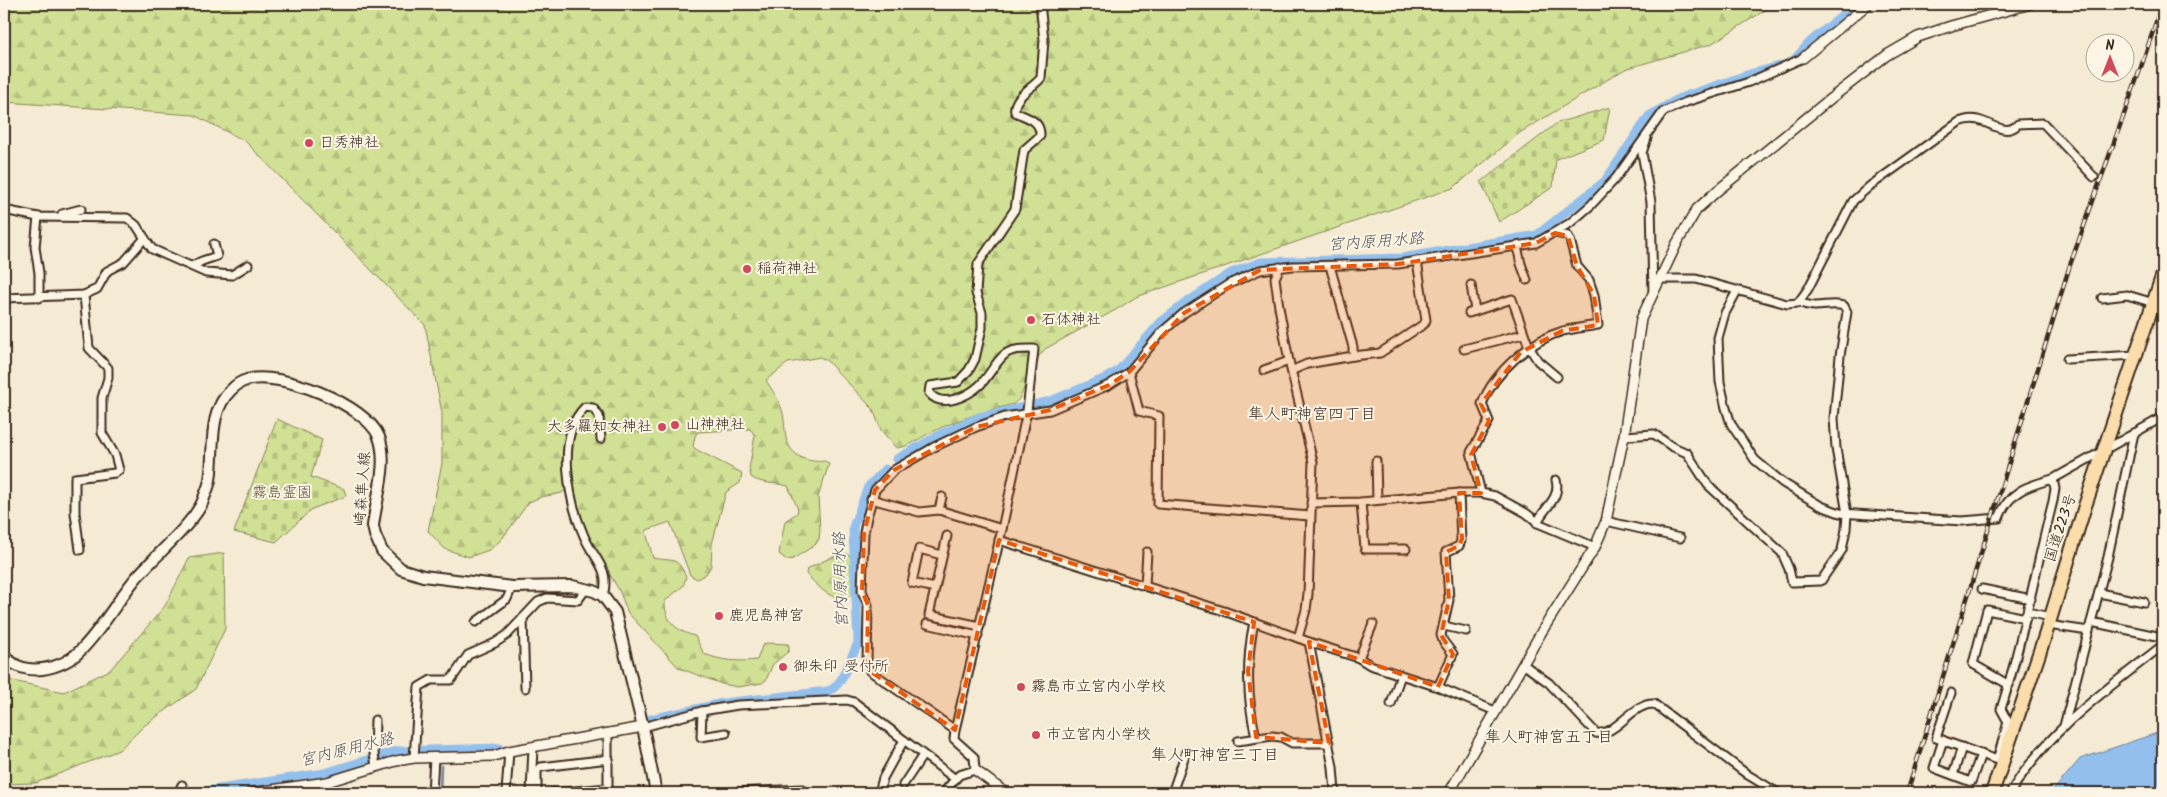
<svg xmlns="http://www.w3.org/2000/svg" width="2167" height="797" viewBox="0 0 2167 797" font-family="Kalam,'Klee One',sans-serif">
<style>
.forest{fill:url(#forest-firs);stroke:#868559}
.cemetery{fill:url(#cemetery-stones);stroke:#868559}
.water{fill:#93bfec;stroke:#70839a}
.lines{fill:none;stroke-linecap:round;stroke-linejoin:round}
.stream{stroke:#70839a;stroke-width:2.5}
.canal{stroke:#93bfec;stroke-width:9}
.minor-casing{stroke:#3b2a1e;stroke-width:11}
.tertiary-casing{stroke:#3b2a1e;stroke-width:12}
.secondary-casing{stroke:#3b2a1e;stroke-width:14}
.trunk-casing{stroke:#3b2a1e;stroke-width:16}
.minor{stroke:#fcf5e5;stroke-width:7}
.tertiary{stroke:#fcf5e5;stroke-width:9}
.secondary{stroke:#fcf5e5;stroke-width:10}
.trunk{stroke:#fbddab;stroke-width:12}
.rail-casing{stroke:#3b2a1e;stroke-width:4.5}
.rail{stroke:#fcf5e5;stroke-width:2.5;stroke-dasharray:8;stroke-linecap:butt}
.marked{fill:#e8590c;fill-opacity:0.2;stroke:#e8590c;stroke-width:4;stroke-dasharray:10 6;stroke-linejoin:round}
.poi-dot{fill:#d1495b;stroke:#fcf5e5;stroke-width:2}
.labels{text-anchor:middle;dominant-baseline:central;stroke-width:4;stroke-linejoin:round;paint-order:stroke}
.poi-label{font-size:15px;fill:#3b2a1e;stroke:#fcf5e5;text-anchor:start}
.street-label{font-size:15px;fill:#3b2a1e;stroke:#fcf5e5}
.park-label{font-size:15px;fill:#60583c;stroke:#fcf5e5}
.water-label{font-size:16px;font-style:italic;fill:#55575c;stroke:#fcf5e5}
.neighbourhood-label{font-size:16px;fill:#3b2a1e;stroke:#fcf5e5}
</style>
<defs>
<pattern id="forest-firs" width="22" height="20" patternUnits="userSpaceOnUse" patternTransform="scale(1.25)"><rect width="22" height="20" fill="#d0e094"/><path d="M5 1l3.5 6h-7zM16 11l3.5 6h-7z" fill="#b4c07f"/></pattern>
<pattern id="cemetery-stones" width="16" height="16" patternUnits="userSpaceOnUse" patternTransform="scale(1.25)"><rect width="16" height="16" fill="#d0e094"/><path d="M2 7V4a2 2 0 0 1 4 0v3zM10 15v-3a2 2 0 0 1 4 0v3z" fill="#b4c07f"/></pattern>
</defs>
<rect width="100%" height="100%" fill="#f5ead4"/>
<filter id="ink" filterUnits="userSpaceOnUse"><feTurbulence type="fractalNoise" baseFrequency=".02" numOctaves="2"/><feDisplacementMap in="SourceGraphic" scale="10" xChannelSelector="R" yChannelSelector="G"/><feConvolveMatrix kernelMatrix="1 2 1 2 8 2 1 2 1" color-interpolation-filters="sRGB"/></filter>
<g filter="url(#ink)">
<g class="forest">
<path d="M4,4H1775L1711,44L1625,69L1521,132L1453,188L1136,297L1119,308L1045,349L1039,356L1019,399L1014,404C986,411 958,419 932,432C919,438 911,447 896,448L881,430L873,409L827,361L820,357L788,363L766,380C771,389 778,398 781,407C785,417 784,428 786,438C791,457 808,463 825,461L829,464L818,497L820,530L819,539L815,545L793,559L787,560L779,554L785,521L797,513L798,509L788,486C775,482 762,485 751,477L749,469L755,435L750,429L698,432L695,436L693,446L695,449L742,473L740,483L726,492L712,544L711,566L706,574L697,579L690,575L670,522L647,530L646,532L653,558C672,562 677,555 686,577L683,586L665,601C664,621 678,632 695,636L704,654C722,661 739,662 757,660L762,646L766,643L788,644L789,646V651L773,664L766,680L762,683L738,687L722,684L679,668L628,613L619,590L587,536L580,515L566,489L562,493L541,497L529,502L501,540L489,550L469,557L445,549L428,531L442,463V413L425,325L245,141L194,115L4,102Z"/>
<path d="M224,553L225,629L196,689L145,725L119,750L36,783L4,784V679L64,692L110,670L165,606L189,558Z"/>
<path d="M838,554H847L852,557L853,595C833,605 819,587 806,574L807,569Z"/>
</g>
<g class="cemetery">
<path d="M1610,107L1604,140L1556,159L1553,187L1499,222L1481,182L1557,123Z"/>
<path d="M277,419L322,440L311,477L344,489L346,496L312,509L276,542L234,532Z"/>
</g>
<path class="water" d="M2163,731V793H2051L2080,759Z"/>
<g class="lines">
<g class="stream">
<path d="M441,751L442,749"/>
<path d="M440,793L441,766"/>
</g>
<g class="canal">
<path d="M897,459L943,433L979,417L1051,401L1106,378L1118,371L1161,322L1183,305L1231,273L1261,262L1402,258L1537,235L1605,181L1649,116L1680,98L1750,74L1791,63L1811,41L1857,4"/>
<path d="M651,719L723,703L828,691L834,688L841,680L858,643L853,527L868,487L885,469"/>
<path d="M203,793L212,790L325,773L396,751L499,748"/>
</g>
<g class="minor-casing">
<g id="minor">
<path d="M1647,138L1642,153L1651,202L1653,294"/>
<path d="M4,210L38,217L127,218L136,225L152,249L206,273L232,275L248,265"/>
<path d="M62,214L81,209"/>
<path d="M38,217L35,247L39,273V298"/>
<path d="M1517,246L1521,264L1527,280"/>
<path d="M192,266L202,261L217,256L214,244"/>
<path d="M1280,267L1275,278L1279,307L1289,361L1313,462L1308,594L1306,610L1298,638"/>
<path d="M1660,279H1696L1787,304L1798,303L1808,289L1853,201L1870,186L1959,122C1965,120 1971,118 1978,120C1991,123 2007,137 2018,124L2043,123L2094,177"/>
<path d="M1471,285L1475,311"/>
<path d="M1737,291L1725,313L1718,338L1720,382L1726,408L1731,424L1755,460L1783,483L1821,506L1840,513L1962,521L1999,518C2009,491 2027,486 2053,479L2163,417"/>
<path d="M4,298L84,295L97,289L107,271L124,262L144,239"/>
<path d="M2102,298L2127,295L2154,303"/>
<path d="M1469,313L1512,299L1529,347L1538,361L1557,377"/>
<path d="M1464,349L1523,334"/>
<path d="M1353,356L1380,353L1424,324L1426,320L1417,261"/>
<path d="M2067,359L2136,355"/>
<path d="M1264,370L1289,361"/>
<path d="M1293,370L1307,364L1353,356V347L1330,266"/>
<path d="M1129,372L1139,411L1159,416L1158,504L1310,516"/>
<path d="M1624,436L1654,434L1671,446L1687,453L1708,485L1782,553L1789,569L1792,582L1821,581L1842,550L1846,529L1847,514L1836,448L1834,418L1840,356L1847,312L1844,306C1830,301 1815,311 1800,302"/>
<path d="M601,439L599,416L593,408L585,407C555,436 569,502 584,536C594,560 611,568 603,596"/>
<path d="M1376,461L1377,500"/>
<path d="M1481,493L1471,452L1489,421L1482,404C1494,372 1531,340 1563,331C1574,328 1586,327 1598,325L1594,295L1589,280L1577,266L1570,240L1568,236L1555,233"/>
<path d="M871,499L919,512L939,510L1002,529"/>
<path d="M1361,502L1365,549H1406"/>
<path d="M1311,503L1361,502L1459,493"/>
<path d="M939,510L942,497"/>
<path d="M1606,521L1680,538"/>
<path d="M1537,523C1544,507 1561,499 1556,480"/>
<path d="M947,536L929,615L980,626"/>
<path d="M999,540L1224,611L1309,642L1359,658L1370,665L1438,687L1495,711"/>
<path d="M80,550L75,513V478L115,473L119,470L115,455L102,433V398L108,378V368L89,348L84,295"/>
<path d="M1145,585L1147,552"/>
<path d="M935,588L912,583L919,549L942,555"/>
<path d="M1982,589L2031,599"/>
<path d="M2099,593L2144,602"/>
<path d="M2028,612L2050,617"/>
<path d="M523,618L525,688"/>
<path d="M476,622L507,599L512,587"/>
<path d="M1254,622C1246,660 1247,699 1256,737"/>
<path d="M2091,622L2157,636"/>
<path d="M927,624L978,636"/>
<path d="M2048,625L2089,631"/>
<path d="M1444,626L1466,631"/>
<path d="M1309,642L1333,767L1335,793"/>
<path d="M1359,658L1373,624"/>
<path d="M1523,664L1549,683L1596,733C1615,737 1632,703 1654,704L1748,775L1778,793"/>
<path d="M2009,685L1973,664L1987,610L2026,618"/>
<path d="M1438,687L1453,654L1443,641L1441,635L1449,600L1446,552L1459,546L1461,541L1459,493H1481L1495,496L1526,513L1540,524L1595,547"/>
<path d="M1951,693L1936,738L1997,760L2008,722"/>
<path d="M1391,704L1401,675"/>
<path d="M702,711L701,737L726,733"/>
<path d="M375,720L374,754L376,766"/>
<path d="M2064,726L2108,557L2134,433"/>
<path d="M643,727L702,711L738,705L847,700L854,702L954,778"/>
<path d="M955,730L870,671L867,663L868,605L862,591L864,533L867,517L875,490L894,470L934,447L976,427L1005,417L1050,410L1109,385L1129,372L1162,332L1184,313L1229,284L1260,270L1293,266L1398,264L1536,243L1570,223L1591,205L1616,178L1663,112L1686,102L1749,82L1803,58"/>
<path d="M2013,731L2001,709C2023,641 2035,571 2053,501L2055,489L2053,479"/>
<path d="M1943,740L1934,768L1971,782L1981,754"/>
<path d="M1238,741L1272,736L1281,737L1292,743H1329"/>
<path d="M414,758L419,687L431,680H451L468,655L495,643L507,635L538,602L547,598L578,600L586,589"/>
<path d="M1953,775L1962,747"/>
<path d="M903,785L923,755"/>
<path d="M178,793L182,785"/>
<path d="M432,793L434,758"/>
<path d="M506,793L509,751"/>
<path d="M531,793L533,747"/>
<path d="M537,793V770L541,767L609,759"/>
<path d="M552,793L608,788V733"/>
<path d="M719,793L802,789V793"/>
<path d="M879,793L883,778L904,740"/>
<path d="M943,793L959,775L975,770L974,757L954,739L955,730L1002,529L1027,411L1034,349C1025,349 1012,348 1004,355C995,363 989,376 980,385C968,396 942,409 929,393L930,386L958,382L969,370L975,359L982,328V313L976,293L978,264L1015,209L1024,150L1040,136C1041,120 1027,118 1015,112C1012,97 1033,88 1041,78L1044,40L1040,4"/>
<path d="M1172,793L1186,752"/>
<path d="M1252,793L1253,791"/>
<path d="M2010,793C2047,731 2107,689 2163,645"/>
</g>
</g>
<g class="tertiary-casing">
<g id="tertiary">
<path d="M1803,58L1868,4"/>
<path d="M975,770L1006,793"/>
<path d="M250,793L327,782L396,761L414,758L494,756L509,751L643,727"/>
<path d="M1449,793L1542,631L1595,547L1606,521L1624,436L1641,319L1677,243L1697,209L1717,191L1830,99L1887,55L1918,37L1951,26L2030,4"/>
</g>
</g>
<g class="secondary-casing">
<path id="secondary" d="M4,655C23,679 62,670 81,650C102,629 117,601 136,578C153,558 194,523 203,501C205,494 209,487 210,480C215,450 207,413 231,390C235,386 242,381 247,380C279,370 367,405 379,437C389,464 376,498 373,526L375,535L382,551L401,569L423,576L512,587L572,586L594,591L603,596L615,612L643,727L656,793"/>
</g>
<g class="trunk-casing">
<path id="trunk" d="M1992,793L2045,636L2085,506L2163,274"/>
</g>
<use href="#minor" class="minor"/>
<use href="#tertiary" class="tertiary"/>
<use href="#secondary" class="secondary"/>
<use href="#trunk" class="trunk"/>
<g class="rail-casing">
<path id="rail" d="M1907,793L2070,265L2141,67L2162,4"/>
</g>
<use href="#rail" class="rail"/>
</g>
</g>
<path class="marked" d="M1555,233L1568,236L1577,266L1594,295L1598,325L1562,331L1521,352L1481,404L1489,421L1471,455L1481,493H1459L1462,539L1459,546L1446,552L1449,600L1441,635L1453,654L1438,687L1309,642L1329,743L1256,737L1248,671L1254,622L999,540L955,730L870,671L867,663L868,605L862,591L864,533L875,490L894,470L976,427L1050,410L1109,385L1129,372L1184,313L1260,270L1398,264L1536,243Z"/>
<g class="poi-dot">
<circle cx="309" cy="143" r="5"/>
<circle cx="747" cy="269" r="5"/>
<circle cx="1031" cy="320" r="5"/>
<circle cx="675" cy="425" r="5"/>
<circle cx="662" cy="427" r="5"/>
<circle cx="719" cy="616" r="5"/>
<circle cx="783" cy="667" r="5"/>
<circle cx="1021" cy="687" r="5"/>
<circle cx="1036" cy="735" r="5"/>
</g>
<g class="labels">
<g class="poi-label">
<text x="319" y="143">日秀神社</text>
<text x="757" y="269">稲荷神社</text>
<text x="1041" y="320">石体神社</text>
<text x="685" y="425">山神神社</text>
<text x="652" y="427" text-anchor="end">大多羅知女神社</text>
<text x="729" y="616">鹿児島神宮</text>
<text x="793" y="667">御朱印 受付所</text>
<text x="1031" y="687">霧島市立宮内小学校</text>
<text x="1046" y="735">市立宮内小学校</text>
</g>
<g class="street-label">
<text transform="translate(363 489) rotate(-86)">崎森隼人線</text>
<text transform="translate(2061 528) rotate(-72)">国道223号</text>
</g>
<g class="park-label">
<text x="282" y="493">霧島霊園</text>
</g>
<g class="water-label">
<text transform="translate(1376 242) rotate(-4)">宮内原用水路</text>
<text transform="translate(841 580) rotate(-92)">宮内原用水路</text>
<text transform="translate(347 750) rotate(-14)">宮内原用水路</text>
</g>
<g class="neighbourhood-label">
<text x="1312" y="414">隼人町神宮四丁目</text>
<text x="1549" y="737">隼人町神宮五丁目</text>
<text x="1215" y="755">隼人町神宮三丁目</text>
</g>
</g>
<rect width="2167" height="797" fill="none" stroke="#fcf5e5" stroke-width="20"/>
<rect x="10" y="10" width="2147" height="777" fill="none" stroke="#3b2a1e" stroke-width="2" filter="url(#ink)"/>
<g transform="translate(2110 58)"><circle r="24" fill="#fcf5e5" stroke="#afa495"/>
<path d="M0-4L9 19L0 12L-9 19Z" fill="#d1495b"/>
<text y="-8" font-size="14" font-weight="bold" text-anchor="middle" fill="#3b2a1e">N</text>
</g>
</svg>
